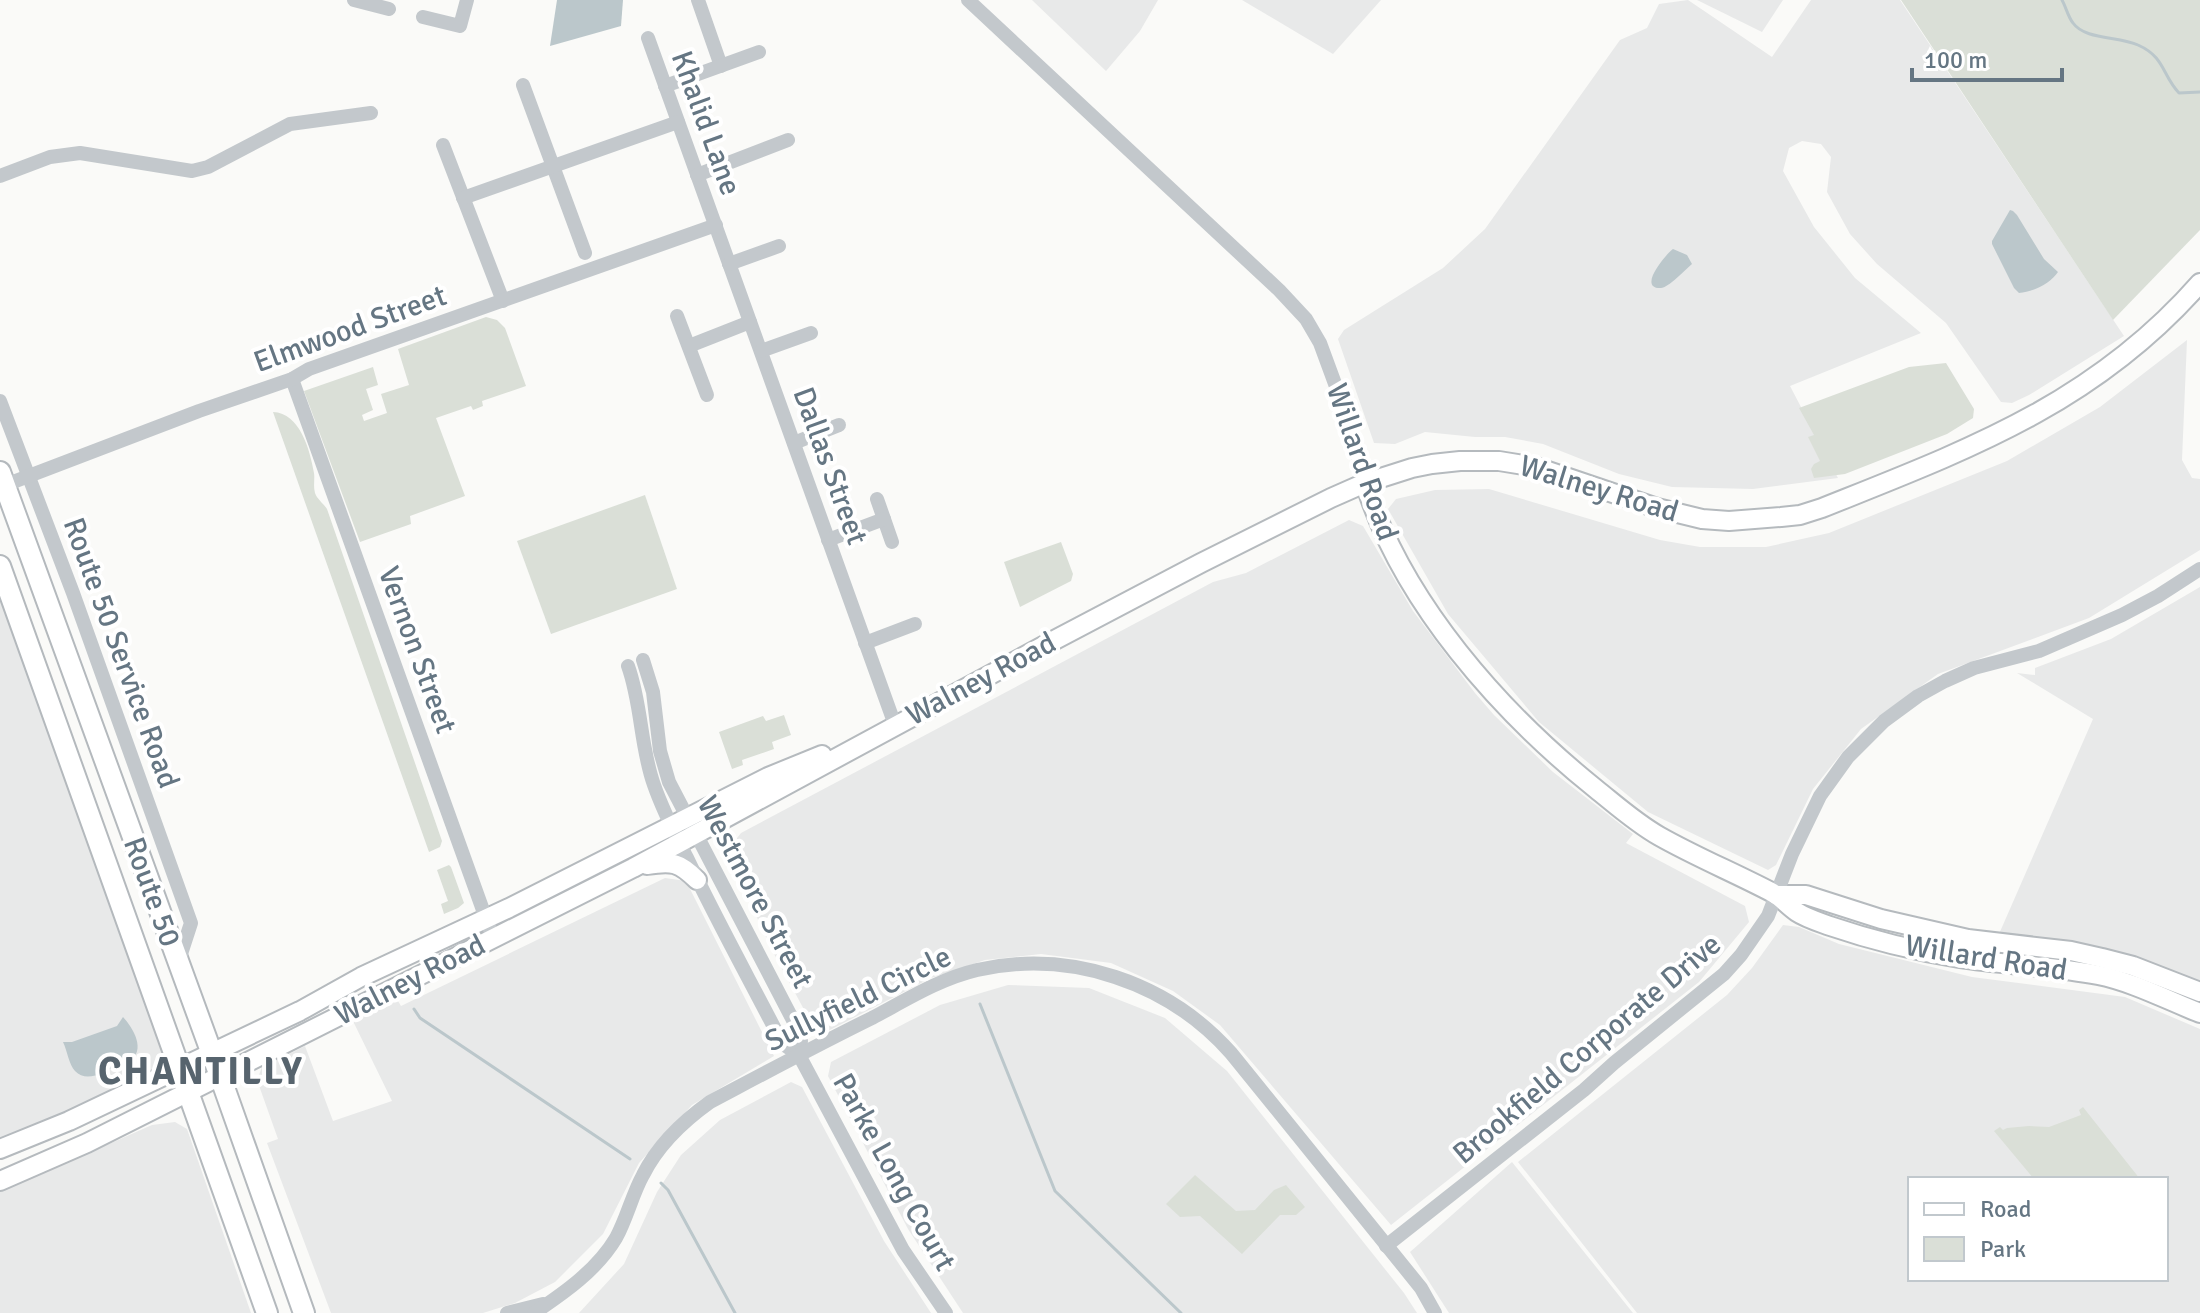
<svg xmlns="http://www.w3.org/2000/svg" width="2200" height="1313" viewBox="0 0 2200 1313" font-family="Signika,sans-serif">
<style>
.built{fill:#e8e9e9;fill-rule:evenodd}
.green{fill:#dadfd7}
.water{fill:#bbc7cb}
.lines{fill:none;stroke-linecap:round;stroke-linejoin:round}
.stream{stroke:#bbc7cb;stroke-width:3}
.major-casing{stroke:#b5babe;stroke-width:22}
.highway-casing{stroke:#b4b9bd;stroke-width:24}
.minor{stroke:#c3c8cc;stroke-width:14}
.major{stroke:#fff;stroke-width:18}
.highway{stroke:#fff;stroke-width:20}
.labels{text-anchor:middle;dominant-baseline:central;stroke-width:8;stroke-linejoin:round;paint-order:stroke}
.street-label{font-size:30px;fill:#657683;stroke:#fff}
.district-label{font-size:38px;font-weight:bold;letter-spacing:2px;fill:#57646e;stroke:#fff}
</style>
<rect width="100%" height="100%" fill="#fafaf8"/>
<g class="built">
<path d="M1032,0H1158L1140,31L1106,71Z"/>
<path d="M1242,0H1381L1333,54Z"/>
<path d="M1688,0L1772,57L1811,0H1900L2124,336L2029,395L2012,403L2001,402L1946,323L1877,264L1850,234L1827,192L1831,157L1821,144L1802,141L1789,148L1783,171L1814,227L1855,278L1921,333L1790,386L1838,478L1753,489L1672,487L1619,474L1543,444L1505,437H1475L1425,432L1395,444L1374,443L1338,339L1344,330L1443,268L1485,229L1620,40L1647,28L1659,4Z"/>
<path d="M1697,0H1783L1762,32Z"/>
<path d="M2187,340L2182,460L2192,478L2200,479V550L2089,618L1938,674L1861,729L1813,789L1776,865L1768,870L1648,812L1539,722L1448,614L1388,509L1396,499L1435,490L1489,489L1660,540L1700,547H1766L1829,533L2007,461L2100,407Z"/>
<path d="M1349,520L1363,526L1413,611L1475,693L1494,715L1553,772L1633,834L1626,843L1745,906L1749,922L1699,982L1391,1225L1220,1025L1173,991L1111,963L1041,954L985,960L931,978L826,1032L815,1030L772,950L731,861L730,847L741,833L1213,582L1246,573Z"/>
<path d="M0,566L180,1067L0,1144Z"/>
<path d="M2200,587V985L2131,956L2062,940L1999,934L2093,719L2017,673L2035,675V668L2111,639Z"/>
<path d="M665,878L686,881L774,1056L692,1105L639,1163L603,1234L555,1282L515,1303L483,1313H331L267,1143L278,1139L257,1080L262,1067L305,1046L333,1121L392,1101L351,1017L395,996L401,1006Z"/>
<path d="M1783,925L1799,927L1839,944L1972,977L2125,997L2200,1029V1313H1637L1518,1162L1727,995L1752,968ZM1910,1179H2166V1279H1910Z"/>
<path d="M1008,985L1089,988L1165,1018L1227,1071L1404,1293L1417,1313H963L908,1229L828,1076L831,1062L940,1005Z"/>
<path d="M791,1082L802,1087L884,1241L931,1313H579L624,1264L657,1192L681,1155L720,1120Z"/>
<path d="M175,1122L187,1129L251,1313H0V1192L152,1125Z"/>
<path d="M1512,1162L1633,1313H1449L1410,1252Z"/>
</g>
<g class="green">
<path d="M1901,0H2200V230L2113,320Z"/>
<path d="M486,317L497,320L505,328L526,386L482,401L483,406L473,410L471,406L436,418L465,496L410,516L411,524L360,542L304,391L373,367L378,385L366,389L373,410L362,415L364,421L387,413L381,394L409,385L398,349Z"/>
<path d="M1946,363L1974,409L1973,418L1947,434L1845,474L1814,478L1811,469L1814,464L1820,461L1808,437L1814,435L1799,408L1909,367Z"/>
<path d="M273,412C300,413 310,450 314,473C315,479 313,486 315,493C317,499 323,503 327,509L442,841L440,847L429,852Z"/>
<path d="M645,495L677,589L551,634L517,541Z"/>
<path d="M1061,542L1073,574L1071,581L1020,607L1004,562Z"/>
<path d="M784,715L791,735L772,742L774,749L742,760L743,765L732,769L719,732L763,716L766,721Z"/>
<path d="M449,865L451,867L464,903L458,908L444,914L441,904L448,901L437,870Z"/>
<path d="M2083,1107L2140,1179H2034L1994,1131L2000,1127L2003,1130L2007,1128L2029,1126L2049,1127L2081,1115L2079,1110Z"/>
<path d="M1195,1175L1236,1211L1255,1210L1274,1190L1286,1185L1305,1207L1296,1215H1280L1242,1254L1200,1216L1180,1217L1166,1204Z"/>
</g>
<g class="water">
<path d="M557,0H623L621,26L550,46Z"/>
<path d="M2010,210L2013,211L2017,215L2044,259L2058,272C2051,283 2033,292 2019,293L2014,288L1992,244V241Z"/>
<path d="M1673,249L1687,255L1692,264C1685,270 1668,288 1661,288C1636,289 1667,253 1673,249Z"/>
<path d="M123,1017C133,1028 147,1050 129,1062C126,1064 121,1064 117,1066C105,1071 87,1084 75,1071C69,1065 67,1050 63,1042H72L117,1026Z"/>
</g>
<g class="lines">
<g class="stream">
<path d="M2062,0C2066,7 2068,17 2073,23C2085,40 2119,36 2138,45C2165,57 2162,75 2179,93L2200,92"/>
<path d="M980,1004L1055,1191L1181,1313"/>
<path d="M414,1009L420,1018L630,1159"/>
<path d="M661,1183L668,1190L735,1313"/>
</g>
<g class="major-casing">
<g id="major">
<path d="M1365,483C1402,602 1500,712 1596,789C1616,805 1636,823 1659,836C1696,857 1735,873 1773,893C1782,898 1788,906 1797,912C1806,918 1819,922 1830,926C1871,940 1916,951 1959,958C2005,965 2052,966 2098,975C2133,982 2167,1000 2200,1013"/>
<path d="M647,865C672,861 679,862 697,880"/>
<path d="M1776,895H1806L1881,919L1968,939L2071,951L2102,958L2133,966L2200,992"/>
<path d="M0,1149L69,1121L300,1011L361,977L509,908L768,777L822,755"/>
<path d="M0,1181L87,1143L633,868L1047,644L1201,563L1331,498L1365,483L1412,468L1432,464L1460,461H1499L1536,467L1657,508L1702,519L1729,521L1781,517L1800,515L1822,508C1967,450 2094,404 2200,283"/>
</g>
</g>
<g class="highway-casing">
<g id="highway">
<path d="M0,472L220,1076L304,1313"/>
<path d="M0,566L267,1313"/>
</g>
</g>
<g class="minor">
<path d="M354,0L389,9"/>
<path d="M698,0L721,66"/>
<path d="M968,0L1279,290L1306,319L1320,343L1341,400L1365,483"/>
<path d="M423,17L460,26L467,0"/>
<path d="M648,38L895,725"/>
<path d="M523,85L585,253"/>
<path d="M665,86L759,52"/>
<path d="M443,145L503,301"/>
<path d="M697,175L788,140"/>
<path d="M0,176L50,157L80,153L192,171L208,167L290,124L371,113"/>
<path d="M463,198L678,122"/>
<path d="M729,264L779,246"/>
<path d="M677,316L707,395"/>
<path d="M689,346L750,322"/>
<path d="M761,351L811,333"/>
<path d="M292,379L493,938"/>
<path d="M0,401L73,593L191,923L178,963"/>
<path d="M794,443L839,425"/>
<path d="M0,487L199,411L292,379L309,369L716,225"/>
<path d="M877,499L892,542"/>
<path d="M828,540L884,519"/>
<path d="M865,643L915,624"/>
<path d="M643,660L653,692L660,751L669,782L795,1024L801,1041L799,1055"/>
<path d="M628,666C642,705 640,746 654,785C663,811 675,834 687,858C715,917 747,975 777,1033L786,1046L799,1055L903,1250L946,1313"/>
<path d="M1386,1246L1584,1090L1614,1063L1724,974L1741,955L1768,916L1792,854L1820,796L1848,757L1884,721L1918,696L1945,681L1974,668L2039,651L2122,615L2158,596L2200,569"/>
<path d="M507,1313L543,1304"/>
<path d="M534,1313C564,1293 597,1270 616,1238C627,1218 632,1195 643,1175C658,1145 682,1122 710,1102C763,1074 817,1045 872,1018C906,1000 939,979 977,970C1070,949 1168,982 1231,1053L1421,1288L1435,1313"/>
</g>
<use href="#major" class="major"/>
<use href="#highway" class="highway"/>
</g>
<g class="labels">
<g class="street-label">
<text transform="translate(706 123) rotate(70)">Khalid Lane</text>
<text transform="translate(350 329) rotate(-20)">Elmwood Street</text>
<text transform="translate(1362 462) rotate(71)">Willard Road</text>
<text transform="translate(830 466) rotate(70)">Dallas Street</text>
<text transform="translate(1599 489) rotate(17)">Walney Road</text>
<text transform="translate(417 650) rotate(70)">Vernon Street</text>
<text transform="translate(121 653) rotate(70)">Route 50 Service Road</text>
<text transform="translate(981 679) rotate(-28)">Walney Road</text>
<text transform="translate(152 892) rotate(70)">Route 50</text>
<text transform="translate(755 892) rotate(62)">Westmore Street</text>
<text transform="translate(1986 958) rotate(9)">Willard Road</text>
<text transform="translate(410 980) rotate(-27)">Walney Road</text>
<text transform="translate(858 999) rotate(-26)">Sullyfield Circle</text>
<text transform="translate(1587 1049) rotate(-40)">Brookfield Corporate Drive</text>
<text transform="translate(894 1172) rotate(61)">Parke Long Court</text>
</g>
<g class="district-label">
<text x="201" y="1071">CHANTILLY</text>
</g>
</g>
<rect x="1908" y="1177" width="260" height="104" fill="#ffffff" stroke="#c1c8cd" stroke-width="2"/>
<rect x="1924" y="1203" width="40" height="12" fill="#ffffff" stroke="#c1c8cd" stroke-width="2"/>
<text x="1980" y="1217" font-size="24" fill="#657683">Road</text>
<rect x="1924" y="1237" width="40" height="24" fill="#dadfd7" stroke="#c1c8cd" stroke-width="2"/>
<text x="1980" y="1257" font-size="24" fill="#657683">Park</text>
<path d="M1912 68v12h150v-12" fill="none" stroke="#657683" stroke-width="4"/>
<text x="1924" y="68" font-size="24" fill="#657683" stroke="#ffffff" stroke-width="6" paint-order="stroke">100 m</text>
</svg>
